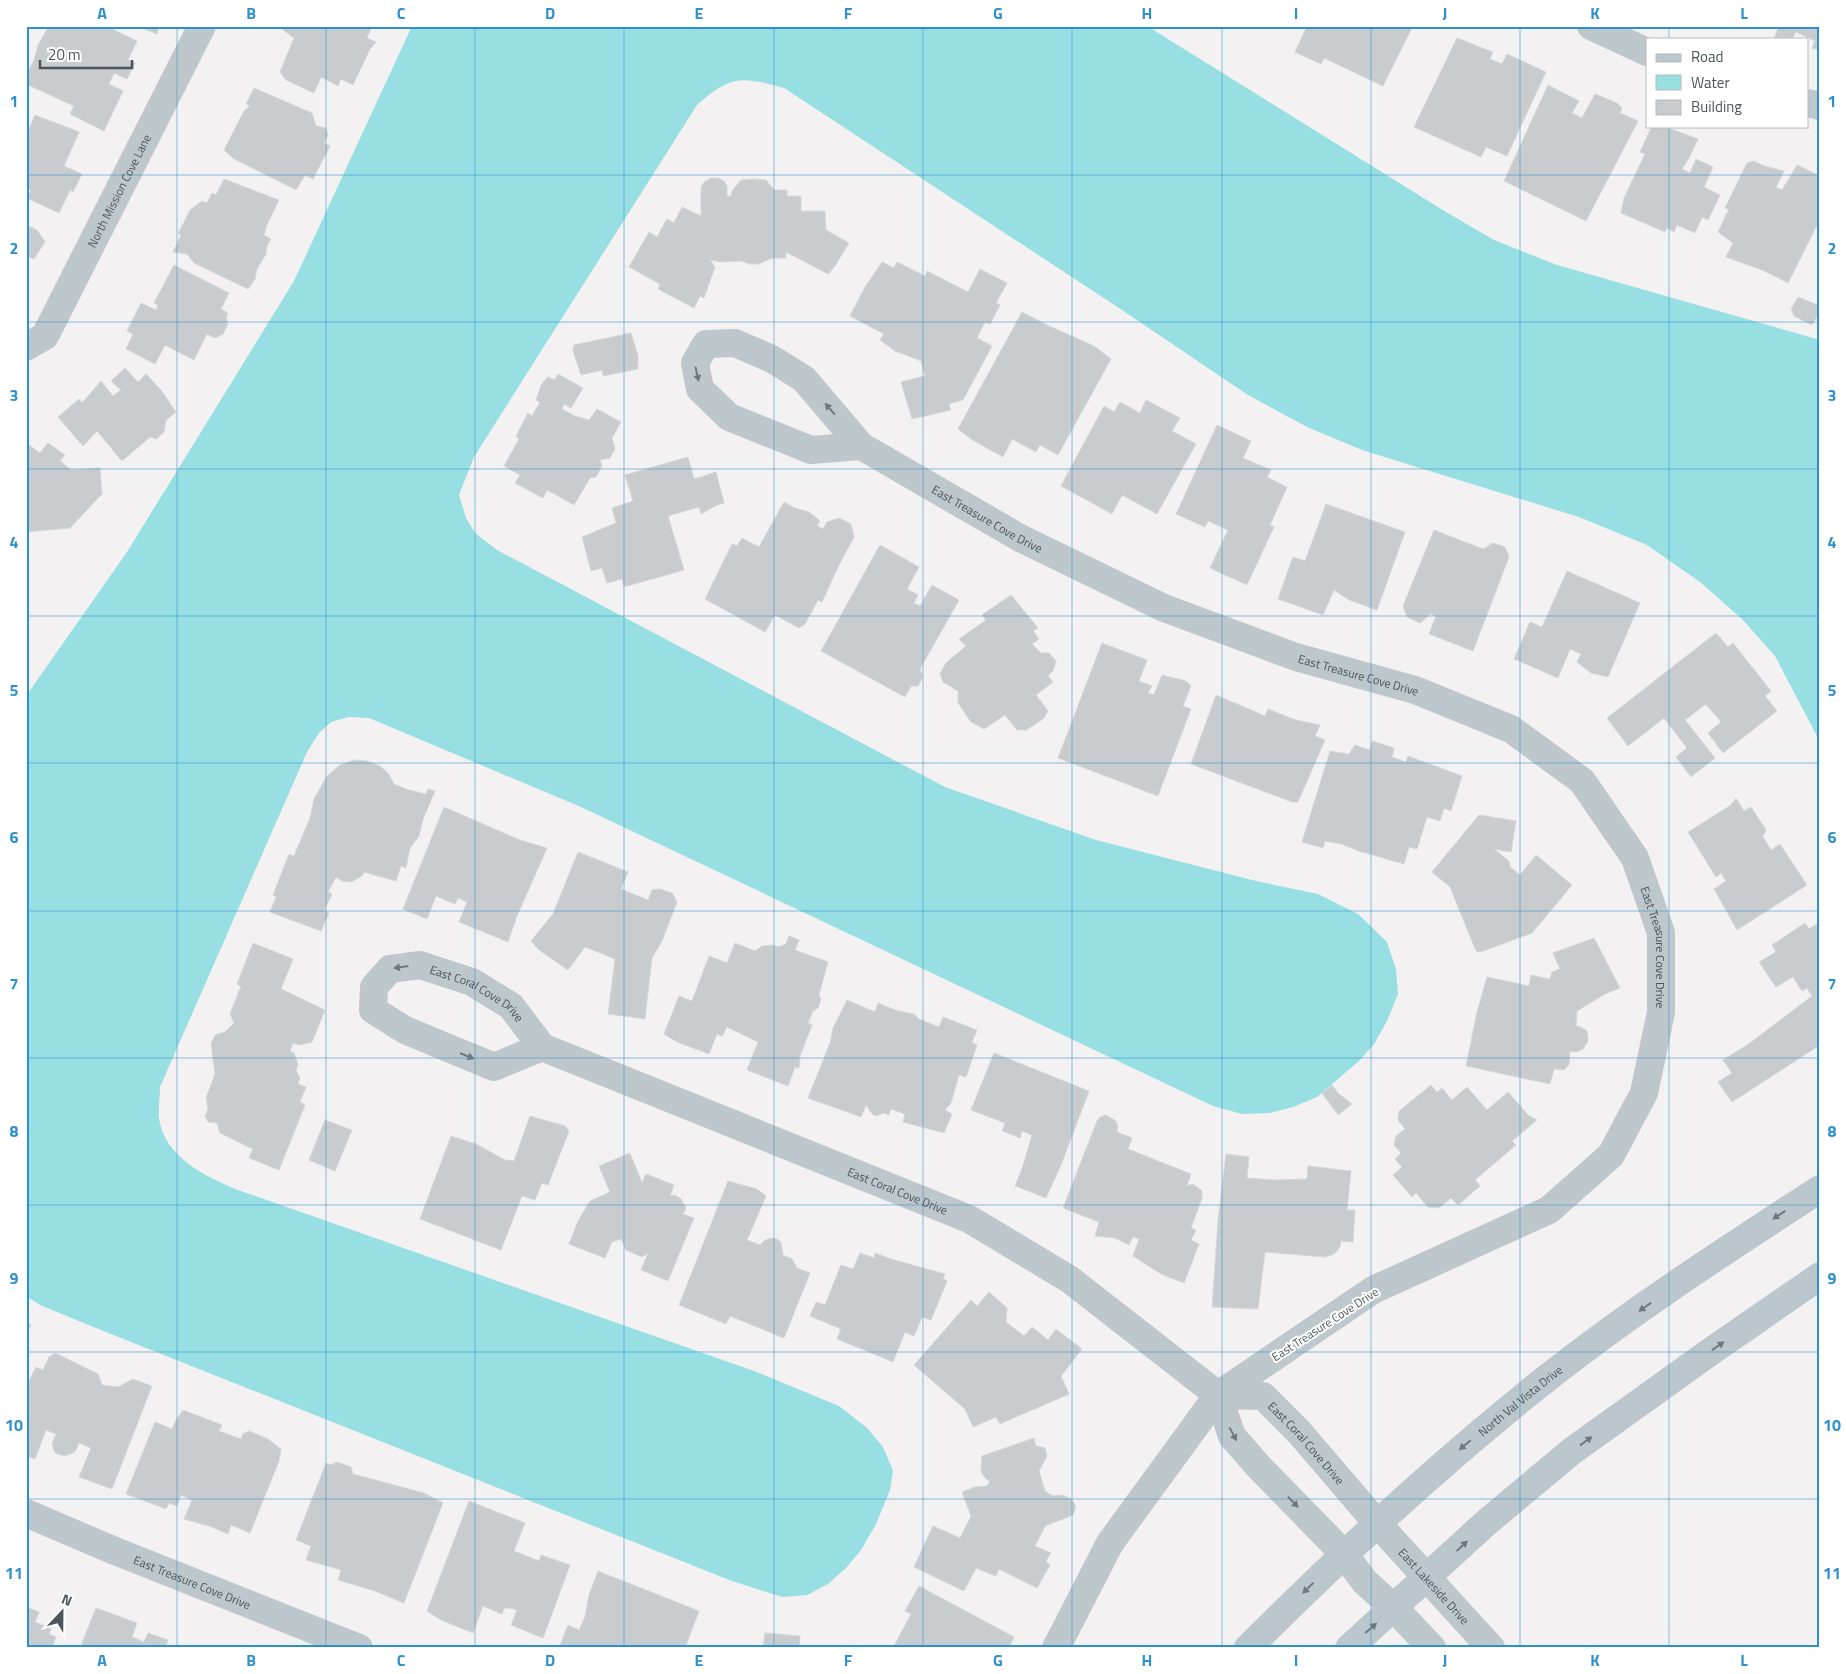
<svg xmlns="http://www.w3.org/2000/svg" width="1846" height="1674" viewBox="0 0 1846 1674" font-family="'Titillium Web',sans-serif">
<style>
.water{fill:#97dfe2}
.building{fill:#c8cccf;stroke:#d5d8db}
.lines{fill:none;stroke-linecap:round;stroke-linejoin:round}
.minor{stroke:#bec7cb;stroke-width:28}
.tertiary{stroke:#bec7cb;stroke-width:28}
.secondary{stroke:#bcc7cd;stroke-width:28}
.oneway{fill:#6e787d}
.oneway2{fill:#6d787e}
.grid{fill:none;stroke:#2f90ce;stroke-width:1;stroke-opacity:0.55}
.labels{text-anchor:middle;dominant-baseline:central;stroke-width:4;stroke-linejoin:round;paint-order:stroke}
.street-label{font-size:12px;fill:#4b565c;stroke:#fff}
.neatline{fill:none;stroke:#2f90ce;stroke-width:2}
.grid-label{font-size:16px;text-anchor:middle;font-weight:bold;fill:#2f90ce}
</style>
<rect width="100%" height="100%" fill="#f3f1f1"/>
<path class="water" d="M412,26H1147L1446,212L1494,240L1557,265L1820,340V742L1775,656L1742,619L1700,582L1647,545L1579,517L1362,450L1307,427L1248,395L1116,306L784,88C741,76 731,75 697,105L474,457L459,495L466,518L475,533L497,550L945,787L1096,840L1256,881L1318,894L1358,914L1387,942L1396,969L1398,994L1387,1021L1374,1044L1359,1061L1317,1097L1293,1107L1270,1113L1242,1114L1213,1106L581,807L369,718L349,717L331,722L319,733L307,752L160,1087C160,1097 158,1108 159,1118C164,1157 206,1177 238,1190L754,1371L839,1406L867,1428L883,1447L893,1471L890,1490L876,1524L861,1550L846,1568L828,1584L807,1595L782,1597L732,1581L91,1326L40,1305L26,1296V696L127,552L294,281Z"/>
<g class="building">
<path d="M49,26H106L137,41L128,60L135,63L127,79L114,73L109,84L123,91L104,131L70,114L74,106L26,84V76L34,60L38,45Z"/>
<path d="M137,26H159L157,34Z"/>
<path d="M283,26H372L367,38L376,42L370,49L353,85L341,79L338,86L321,77L314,93L286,80L280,72L294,38L282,29Z"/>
<path d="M1307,26H1413L1383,86L1324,58L1321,64L1295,52Z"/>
<path d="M1779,26H1820V50L1812,48L1815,41L1796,32L1792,39L1774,38Z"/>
<path d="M1457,38L1493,52L1490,59L1502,64L1507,54L1546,72L1507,156L1486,147L1481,157L1414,127Z"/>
<path d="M1548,85L1579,101L1572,113L1582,118L1595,94L1617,103L1622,108L1620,113L1638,121L1586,221L1504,181Z"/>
<path d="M254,88L312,113L316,126L326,128L328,135L324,143L330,146L313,179L305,175L296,190L234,159L224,150L244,111L250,106L246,104Z"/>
<path d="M35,115L79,132L64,166L82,174L73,192L70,190L59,213L27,198L31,190L26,188V128L29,129Z"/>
<path d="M1652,126H1663L1698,139L1689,158L1682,169L1690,173L1696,159L1713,167L1704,187L1720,195L1708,220L1702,217L1695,233L1677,225L1674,232L1667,228L1665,232L1621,213L1624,198L1645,154L1640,152Z"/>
<path d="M1754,161L1764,166L1784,171L1776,187L1782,190L1797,165L1820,176V228L1816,227L1788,283L1762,270L1726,257L1733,243L1718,232L1729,209L1725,208L1747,163Z"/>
<path d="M711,178H718L724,181L727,186V196H731L732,191L741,180L753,179L766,180L774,190H787V196H801V211H825L826,230L849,243L835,266L828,274L786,252V258H772L759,264H749L741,261L722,262L710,260L715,267L704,298L700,296L694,308L658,289L660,284L629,267L649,232L657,237L667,219L674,223L682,207L701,216V187L704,182Z"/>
<path d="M224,179L279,200L267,225L264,235L271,239L267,246L266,254L257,269L255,279L248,289L194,263L187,254L173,252L181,235L178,234L190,210L202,201L207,203L212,193L216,195Z"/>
<path d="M26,225L37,230L45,242L34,259L26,256Z"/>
<path d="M882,262L894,268L897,262L925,276L927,271L968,292L980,269L1007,283L996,303L1000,305L990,324L985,322L977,338L992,346L963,400L949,404L951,410L912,419L901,382L925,376L921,361L895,351L880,340L884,334L850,316L865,287Z"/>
<path d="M174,265L229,293L221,309L228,313L226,317L228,324L223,334L215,338L207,334L194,360L165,345L155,364L126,349L133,334L127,331L141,303L156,310L158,305L154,303Z"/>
<path d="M1798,297L1820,306V311L1812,325L1794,316L1791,309Z"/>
<path d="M1022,312L1047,325L1094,346L1111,359L1058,455L1040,445L1036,452L1012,439L1003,457L971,439L958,429Z"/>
<path d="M631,333L638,356V369L603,376L602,370L581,375L573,351L574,345Z"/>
<path d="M125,368L138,382L146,374L161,390L176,412L166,420L164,432L156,439L150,437L122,461L97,431L83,446L58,417L79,399L82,403L101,381L113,396L121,390L111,381Z"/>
<path d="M558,374L583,388L571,408L564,404L562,409L575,416L589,420L597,409L621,422L612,438L615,449L610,458L600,460L602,466L596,477L590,478L574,505L547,490L543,498L515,483L520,475L504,466L519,439L516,436L528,413L532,416L540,402L536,400L541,385L548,377L555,380Z"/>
<path d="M1146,400L1180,418L1172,431L1196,444L1157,514L1122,495L1112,514L1061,486L1104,406L1114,412L1120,402L1140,413Z"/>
<path d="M1217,425L1251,441L1243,458L1271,470L1267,477L1287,487L1270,525L1274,527L1247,585L1210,568L1228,530L1208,521L1205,527L1176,514Z"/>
<path d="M48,443L65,455L60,461L71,470L100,468L102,494L70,528L26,532V448L29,445L40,453Z"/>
<path d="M688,457L694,479L716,472L724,503L715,506L701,514L699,507L668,516L684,570L624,587L622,579L607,583L602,568L591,571L582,537L616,523L612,508L633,501L625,475Z"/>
<path d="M784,502L795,508L809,512L820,521L817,526L823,529L827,522L839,518L851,524L854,537L839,565L822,602L818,600L805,624L799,628L775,615L765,632L705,599L732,544L737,546L742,538L759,547Z"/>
<path d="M1326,504L1405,532L1377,610L1349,600L1334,590L1323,615L1278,599L1293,557L1305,561Z"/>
<path d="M1434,530L1483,549L1493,543L1505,547L1509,557L1473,651L1429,634L1436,616L1431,614L1420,623L1407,617L1403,606Z"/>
<path d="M880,545L919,567L907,589L918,595L914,603L920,606L932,585L959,600L920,669L923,677L918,686H911L905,697L821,651Z"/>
<path d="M1567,571L1640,603L1608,677L1591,673L1577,662L1581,654L1570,649L1558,678L1514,659L1530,622L1542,627Z"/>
<path d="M1011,595L1038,628L1033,631L1039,639L1032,644L1041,653H1049L1056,661L1053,671L1048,676L1053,682L1036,695L1048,711L1043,719L1026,730H1017L1005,715L984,729L971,722L958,703V691L943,682L940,674L946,663L966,646L959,639L986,620L982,615Z"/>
<path d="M1716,633L1728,647L1733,643L1771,691L1765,696L1777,711L1723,753L1708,733L1721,722L1706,704L1685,720L1715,758L1691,777L1676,757L1687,748L1664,718L1628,746L1607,718Z"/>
<path d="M1102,643L1147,660L1139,681L1152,686L1148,693L1154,695L1162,675L1186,681L1191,686L1183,706L1191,709L1158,796L1058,758Z"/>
<path d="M1216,695L1265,716L1268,709L1296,720L1320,725L1315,736L1325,740L1298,802H1292L1191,764Z"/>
<path d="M1372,741L1394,748L1392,757L1406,762L1408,756L1462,776L1451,811L1444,808L1440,821L1427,817L1417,849L1409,847L1404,864L1359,851L1341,844L1325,841L1323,848L1302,842L1330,751L1349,754L1355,745L1370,750Z"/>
<path d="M354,760L367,761L380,766L388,773L394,784L409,790L426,794L428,789L435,791L423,819L419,836L410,848L406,868L401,866L396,881L364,872L362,876L351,882L342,881L336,877L328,892L332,894L324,911L329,913L321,931L270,912L276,897L273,895L289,854L294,856L310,818L314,799L327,776L340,765Z"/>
<path d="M1736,798L1744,811L1751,807L1766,830L1763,837L1771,850L1780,844L1807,885L1737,930L1714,889L1726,881L1721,873L1716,877L1688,832L1731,805Z"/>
<path d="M444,807L520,840L547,848L517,916L508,942L459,922L467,902L458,898L455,904L436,896L427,919L403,909Z"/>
<path d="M1479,815L1516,821L1511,852L1494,849L1509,861L1510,867L1520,875L1536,855L1572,885L1532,933L1481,952L1476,951L1450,887L1432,872Z"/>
<path d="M578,852L628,872L621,889L648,900L652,890L660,889L672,893L677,902L662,941L652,958L645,1019L608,1014L615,959L585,947L568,970L539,950L531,941L553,914Z"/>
<path d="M1820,922V1045L1732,1102L1718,1082L1732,1073L1723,1060L1750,1043L1812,996L1807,988L1802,991L1793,977L1776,987L1759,962L1776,952L1772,945L1805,923L1809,929Z"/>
<path d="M789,936L799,940L795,950L828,962L819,995L821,999L818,1008L813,1011L808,1023L812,1025L800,1056L799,1068L795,1067L788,1086L747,1070L758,1042L727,1027L722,1036L717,1034L709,1054L677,1042L664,1034L679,996L692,1001L709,956L727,963L735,943L755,951L762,946L773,945L779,947L786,944Z"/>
<path d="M1594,938L1620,988L1605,994L1577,1011L1576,1026L1581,1027L1587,1031L1588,1041L1583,1049L1576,1052L1570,1051L1569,1065L1564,1070L1554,1069L1550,1084L1466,1066L1477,1012L1487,977L1529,986L1531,975L1550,979L1552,972L1560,969L1553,953Z"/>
<path d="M253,943L293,959L281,989L325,1010L312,1042L300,1045L293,1043L290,1051L294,1053L298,1065L296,1070L300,1078L298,1084L306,1087L300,1102L305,1105L279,1170L249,1158L253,1149L220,1133L217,1123L208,1122L205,1117L208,1109L206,1098L215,1074L211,1044L215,1035L225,1032L234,1023L230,1014L241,986L237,984Z"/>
<path d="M847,1000L875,1012L878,1003L898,1011L914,1014L919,1019L939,1027L943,1017L977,1030L972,1042L977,1045L966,1077L959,1075L951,1103L945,1110L952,1114L944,1133L903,1122L905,1114L891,1109L889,1115L883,1113L877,1116L872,1114L866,1105L861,1117L808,1098L830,1043L833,1028Z"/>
<path d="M994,1053L1089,1091L1061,1165L1046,1198L1015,1186L1023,1166L1032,1135L1022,1131L1020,1138L1002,1131L1005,1123L971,1110Z"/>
<path d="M1332,1085L1338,1093L1352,1104L1338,1115L1322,1093Z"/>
<path d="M1431,1085L1437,1092L1442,1088L1452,1100L1467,1087L1487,1110L1508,1092L1528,1115L1537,1120L1512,1141L1516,1145L1475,1180L1480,1186L1458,1205L1451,1198L1439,1208L1428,1207L1416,1193L1412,1197L1393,1175L1402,1167L1395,1159L1401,1153L1394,1145L1396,1136L1405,1129L1398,1120L1399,1111Z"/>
<path d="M1106,1115L1116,1121L1118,1127L1117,1132L1132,1138L1128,1149L1191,1174L1187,1186L1193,1184L1202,1191V1198L1191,1228L1196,1230L1191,1240L1199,1244L1184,1283L1161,1274L1133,1256L1139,1239L1133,1237L1129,1245L1115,1238L1095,1236L1099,1222L1063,1208L1097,1121L1100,1117Z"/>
<path d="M530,1116L565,1126L569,1131L548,1185L542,1183L535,1200L522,1196L501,1250L420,1219L451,1136L476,1144L505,1160L514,1161Z"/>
<path d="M325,1120L352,1130L335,1171L309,1160Z"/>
<path d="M630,1153L642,1183L646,1174L674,1185L670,1196L675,1195L681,1199L686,1208L683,1214L694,1218L668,1281L641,1270L648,1253L642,1257L626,1250L621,1239L612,1242L605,1258L569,1244L578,1221L590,1201L610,1192L599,1166Z"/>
<path d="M1226,1154L1249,1157L1247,1178L1275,1180L1307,1179L1308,1166L1351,1171L1347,1210H1355L1353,1242L1341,1241L1340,1247L1336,1252L1332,1255L1325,1257L1265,1252L1258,1309L1212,1307L1218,1220Z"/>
<path d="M728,1181L757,1189L766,1196L747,1240L760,1245L765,1240L772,1238L777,1239L781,1242L783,1255L792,1259L797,1268L810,1273L784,1338L730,1316L726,1324L679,1305Z"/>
<path d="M860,1253L874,1258L875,1253L891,1259L945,1274L943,1279L947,1281L931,1320L922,1317L914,1336L905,1332L893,1362L837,1339L841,1329L810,1316L816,1302L825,1305L841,1265L853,1269Z"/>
<path d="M989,1292L1007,1308L1006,1322L1024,1336L1032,1327L1048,1340L1056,1329L1082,1349L1061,1376L1069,1394L1000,1424L996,1417L973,1427L965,1409L914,1365L971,1300L977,1306Z"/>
<path d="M26,1322L31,1325L26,1333Z"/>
<path d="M55,1353L98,1374L102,1385L118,1387L133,1379L152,1386L112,1489L79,1477L91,1448L79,1443L75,1452L65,1456L55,1453L52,1444L56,1434L46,1430L35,1459L26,1456V1387L36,1367L43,1370L49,1357Z"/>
<path d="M183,1410L222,1425L219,1431L241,1439L243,1434L249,1431L268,1439L281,1449L279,1461L250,1533L231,1525L228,1534L209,1526L184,1519L192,1500L181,1495L177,1506L169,1503L166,1509L126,1494L155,1422L172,1429L176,1420Z"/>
<path d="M1034,1438L1036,1446L1045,1448L1047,1456L1039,1471L1045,1491L1053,1496L1062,1495L1071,1499L1076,1506L1073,1515L1045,1526L1035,1546L1051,1553L1046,1561L1050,1565L1037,1588L999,1569L996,1576L976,1568L964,1591L914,1567L933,1526L960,1538L971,1516L962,1492L975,1487L987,1486L990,1481L986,1479L981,1472L982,1456Z"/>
<path d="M337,1462L351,1467L353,1474L424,1493L443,1503L404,1603L375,1591L338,1580L341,1570L306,1560L311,1546L296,1540L326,1463L331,1465Z"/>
<path d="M469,1501L525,1523L514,1551L539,1561L541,1555L570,1565L543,1638L511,1625L517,1610L510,1608H504L502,1614L483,1606L473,1633L441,1620L427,1611Z"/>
<path d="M598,1571L699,1611L685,1648H559L568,1625L579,1630L585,1617L589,1595Z"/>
<path d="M919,1586L1014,1637L1009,1648H893L911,1614L905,1611Z"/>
<path d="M26,1607L39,1612L35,1622L48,1627L51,1629L49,1634L56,1637L52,1648H26Z"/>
<path d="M96,1608L137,1623L132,1637L144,1642L148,1633L168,1640L165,1648H80Z"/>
<path d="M765,1633L800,1636L799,1648H763Z"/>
</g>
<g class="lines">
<g class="minor">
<path d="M1591,26L1647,52"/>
<path d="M1807,103L1820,106"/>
<path id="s1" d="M26,347L45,336L202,26"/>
<path id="s2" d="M861,446L811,450L729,417L700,389L695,363L706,344L735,343L772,359L804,379L861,446L1020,538L1164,608L1296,657L1415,690L1511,729L1582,781L1635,858L1661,933V1012L1644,1093L1611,1155L1549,1210L1373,1290L1218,1395L1110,1543L1056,1648"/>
<path id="s3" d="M542,1047L494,1067L405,1030L373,1010L374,987L390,969L420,965L472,982L511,1006L542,1047L969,1219L1069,1279L1218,1395L1232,1436L1259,1467L1344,1554"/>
<path id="s4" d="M1218,1395L1263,1396L1299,1432L1377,1523"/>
<path id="s5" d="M26,1513L115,1551L359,1648"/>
</g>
<g class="tertiary">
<path id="s6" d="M1377,1523L1491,1648"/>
<path d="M1344,1554L1365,1582L1394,1608L1432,1648"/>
</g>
<g class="secondary">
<path id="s7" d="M1248,1648C1335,1561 1425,1477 1521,1399C1615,1322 1718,1255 1820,1189"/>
<path d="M1349,1648L1487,1522L1572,1451L1710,1352L1820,1276"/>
</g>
</g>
<defs><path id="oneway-solid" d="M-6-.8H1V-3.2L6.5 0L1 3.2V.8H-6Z" transform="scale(1.25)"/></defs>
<g class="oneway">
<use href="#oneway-solid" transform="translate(697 374) rotate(78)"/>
<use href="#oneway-solid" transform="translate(830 409) rotate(-131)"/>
<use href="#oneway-solid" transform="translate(401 967) rotate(172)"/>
<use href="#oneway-solid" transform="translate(467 1056) rotate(22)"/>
<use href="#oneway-solid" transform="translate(1233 1434) rotate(62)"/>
<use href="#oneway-solid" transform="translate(1293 1502) rotate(46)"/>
</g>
<g class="oneway2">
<use href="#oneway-solid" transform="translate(1779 1215) rotate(147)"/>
<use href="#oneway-solid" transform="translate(1645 1307) rotate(145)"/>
<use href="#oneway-solid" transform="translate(1718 1346) rotate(-35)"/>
<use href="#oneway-solid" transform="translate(1586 1441) rotate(-36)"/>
<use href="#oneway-solid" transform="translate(1465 1445) rotate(140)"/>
<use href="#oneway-solid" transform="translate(1462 1546) rotate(-43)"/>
<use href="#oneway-solid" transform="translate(1308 1588) rotate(136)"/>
<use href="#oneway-solid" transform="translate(1371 1628) rotate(-41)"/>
</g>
<path class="grid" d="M177,26V1648M326,26V1648M475,26V1648M624,26V1648M774,26V1648M923,26V1648M1072,26V1648M1222,26V1648M1371,26V1648M1520,26V1648M1669,26V39M1669,126V1648M26,175H1820M26,322H1820M26,469H1820M26,616H1820M26,763H1820M26,911H1820M26,1058H1820M26,1205H1820M26,1352H1820M26,1499H1820"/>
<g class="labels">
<g class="street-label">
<text stroke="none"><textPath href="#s1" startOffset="185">North Mission Cove Lane</textPath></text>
<text stroke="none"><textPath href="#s2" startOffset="568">East Treasure Cove Drive</textPath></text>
<text stroke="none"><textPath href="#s2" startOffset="972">East Treasure Cove Drive</textPath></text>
<text stroke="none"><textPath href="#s2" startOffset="1408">East Treasure Cove Drive</textPath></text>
<text stroke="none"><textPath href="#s3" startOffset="328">East Coral Cove Drive</textPath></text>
<text stroke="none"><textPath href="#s3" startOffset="799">East Coral Cove Drive</textPath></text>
<text transform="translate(1325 1324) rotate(-33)">East Treasure Cove Drive</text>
<text stroke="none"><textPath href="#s7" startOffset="368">North Val Vista Drive</textPath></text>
<text stroke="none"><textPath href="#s4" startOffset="109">East Coral Cove Drive</textPath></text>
<text stroke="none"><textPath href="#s5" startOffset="180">East Treasure Cove Drive</textPath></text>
<text stroke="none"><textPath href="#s6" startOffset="85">East Lakeside Drive</textPath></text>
</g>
</g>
<rect width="1846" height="1674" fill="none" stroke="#ffffff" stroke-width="55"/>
<rect x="1646" y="38" width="162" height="90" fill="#ffffff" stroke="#b7bbbe"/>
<rect x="1656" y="54" width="25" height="8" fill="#bcc7cd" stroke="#b7bbbe"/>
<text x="1691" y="62" font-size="15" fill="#4b565c">Road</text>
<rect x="1656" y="75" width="25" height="15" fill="#97dfe2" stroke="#b7bbbe"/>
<text x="1691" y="88" font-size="15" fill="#4b565c">Water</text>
<rect x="1656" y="100" width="25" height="15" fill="#c8cccf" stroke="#b7bbbe"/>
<text x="1691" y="112" font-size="15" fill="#4b565c">Building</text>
<g transform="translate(62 1612) rotate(22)" stroke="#ffffff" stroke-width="4" paint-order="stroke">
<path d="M0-4L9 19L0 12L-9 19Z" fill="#4b565c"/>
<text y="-8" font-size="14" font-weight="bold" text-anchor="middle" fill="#4b565c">N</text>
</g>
<path d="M40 60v8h92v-8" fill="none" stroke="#4b565c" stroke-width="2.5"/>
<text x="48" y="60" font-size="15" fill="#4b565c" stroke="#ffffff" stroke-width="4" paint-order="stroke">20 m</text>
<rect x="28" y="28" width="1790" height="1618" class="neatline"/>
<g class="grid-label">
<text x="102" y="19">A</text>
<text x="251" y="19">B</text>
<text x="401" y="19">C</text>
<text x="550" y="19">D</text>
<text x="699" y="19">E</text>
<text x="848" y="19">F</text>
<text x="998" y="19">G</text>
<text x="1147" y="19">H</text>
<text x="1296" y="19">I</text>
<text x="1445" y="19">J</text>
<text x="1595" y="19">K</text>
<text x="1744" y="19">L</text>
<text x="14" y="107">1</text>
<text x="1832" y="107">1</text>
<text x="14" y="254">2</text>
<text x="1832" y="254">2</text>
<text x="14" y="401">3</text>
<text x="1832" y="401">3</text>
<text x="14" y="548">4</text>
<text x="1832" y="548">4</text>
<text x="14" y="696">5</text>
<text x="1832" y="696">5</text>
<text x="14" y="843">6</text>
<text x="1832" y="843">6</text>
<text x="14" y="990">7</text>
<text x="1832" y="990">7</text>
<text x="14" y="1137">8</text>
<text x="1832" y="1137">8</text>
<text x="14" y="1284">9</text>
<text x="1832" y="1284">9</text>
<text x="14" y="1431">10</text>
<text x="1832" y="1431">10</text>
<text x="14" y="1579">11</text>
<text x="1832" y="1579">11</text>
<text x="102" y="1666">A</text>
<text x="251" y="1666">B</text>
<text x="401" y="1666">C</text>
<text x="550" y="1666">D</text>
<text x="699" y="1666">E</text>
<text x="848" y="1666">F</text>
<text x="998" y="1666">G</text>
<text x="1147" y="1666">H</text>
<text x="1296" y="1666">I</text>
<text x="1445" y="1666">J</text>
<text x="1595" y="1666">K</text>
<text x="1744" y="1666">L</text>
</g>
</svg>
